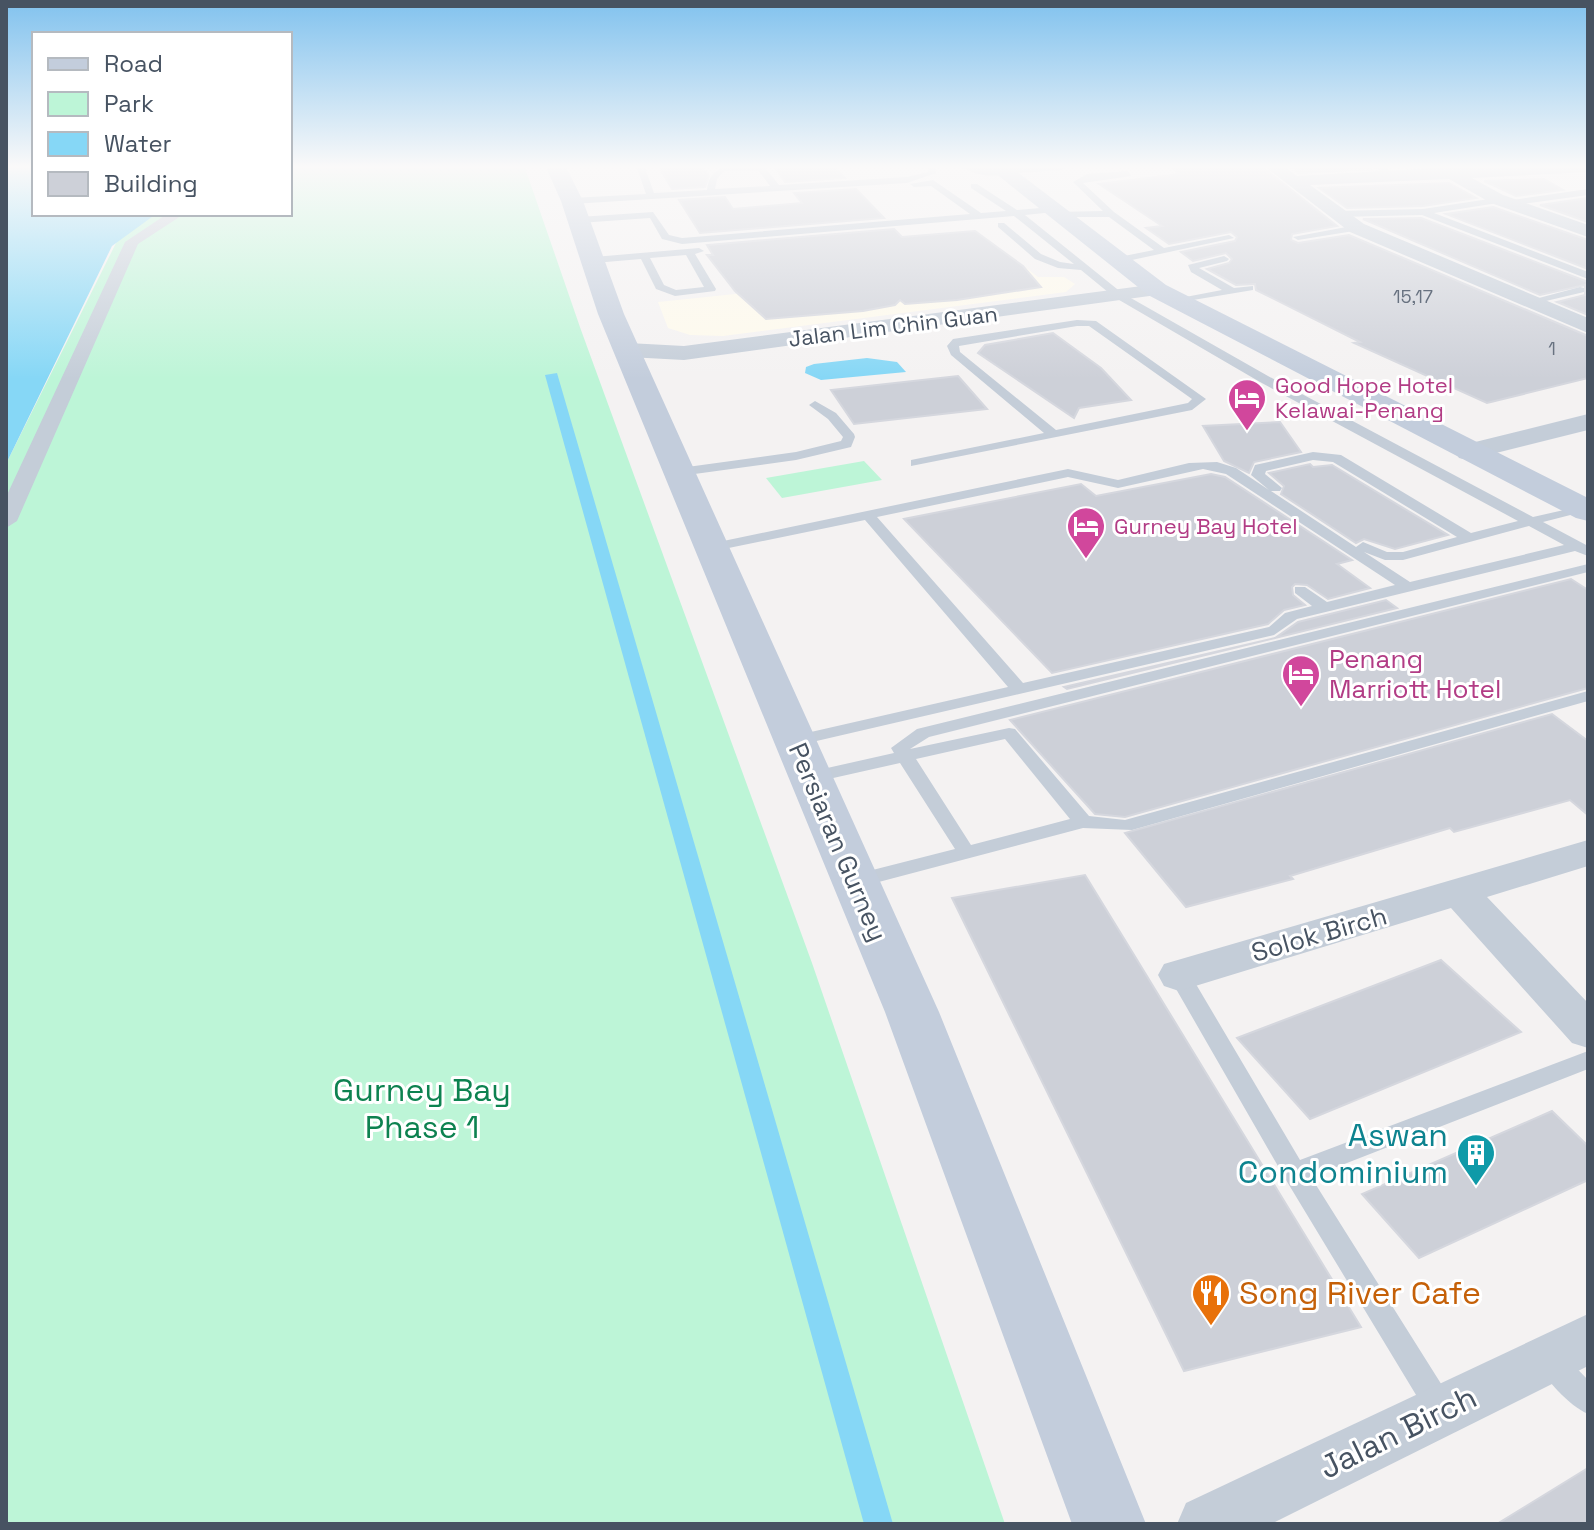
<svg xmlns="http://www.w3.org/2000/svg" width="1594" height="1530" viewBox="0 0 1594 1530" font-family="'Space Grotesk',sans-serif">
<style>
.commercial{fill:#fefaec}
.green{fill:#bdf5d7}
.water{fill:#86d7f6}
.building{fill:#cdd0d8;stroke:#d5d7de;stroke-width:2}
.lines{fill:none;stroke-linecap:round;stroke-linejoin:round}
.service{fill:#c4cdd8;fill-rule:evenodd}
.pedestrian{fill:#c4cdd8;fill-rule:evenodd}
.minor{fill:#c4cdd8;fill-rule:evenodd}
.secondary{fill:#c3cddc;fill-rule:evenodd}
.labels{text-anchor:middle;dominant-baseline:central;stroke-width:6;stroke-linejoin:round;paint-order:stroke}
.far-number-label{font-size:18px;fill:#687280}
.far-street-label{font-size:22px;fill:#475362;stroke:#fff}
.far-hotel-label{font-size:22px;fill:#b23c85;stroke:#fff;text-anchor:start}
.hotel-label{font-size:26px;fill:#b23c85;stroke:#fff;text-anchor:start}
.street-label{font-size:26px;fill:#475362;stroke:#fff}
.near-park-label{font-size:32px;fill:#0d8250;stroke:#fff}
.near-culture-label{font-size:32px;fill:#0d838f;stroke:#fff;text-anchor:end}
.near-food-label{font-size:32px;fill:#c56008;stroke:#fff;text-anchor:start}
.near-street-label{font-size:32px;fill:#475362;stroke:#fff}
</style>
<rect width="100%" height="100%" fill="#f4f2f2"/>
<path class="commercial" d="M1021,264L1038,277H1064L1075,284L1066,292L723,336L690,335L668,328L658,302Z"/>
<g class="green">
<path d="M290,165H524L581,330L812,963L1005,1524H6V464L118,239L156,214H290Z"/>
<path d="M864,461L882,480L782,498L766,478Z"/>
</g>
<g class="water">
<path d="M6,165H34V214H156L112,246L6,464Z"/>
<path d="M867,358L897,362L906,372L821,380L805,373L806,367L814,364Z"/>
<path d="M557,373L893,1524H864L545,375Z"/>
</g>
<g class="building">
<path d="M683,165H701L709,176L705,187L672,189L659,167Z"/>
<path d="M773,165H833L845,178L785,182Z"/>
<path d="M1260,165L1337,226L1292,234L1291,240L1298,243L1349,235L1588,336V378L1487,403L1354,343L1360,342L1256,290L1255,284L1236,285L1207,269L1229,263L1232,259L1226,253L1193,261L1181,252L1235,241L1237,237L1231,232L1169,244L1146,228L1162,226L1099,184L1180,174L1171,167Z"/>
<path d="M1287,165H1368L1371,169L1298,173Z"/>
<path d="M1544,179L1563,190L1516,196L1484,181Z"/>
<path d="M1449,183L1476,198L1423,206L1347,208L1319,188Z"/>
<path d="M856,189L884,218L700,233L679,200L725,197L733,209L802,203L794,193Z"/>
<path d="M1588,198V222L1540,205Z"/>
<path d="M1493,207L1588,240V269L1446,214Z"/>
<path d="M1421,218L1588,282V315L1557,302L1585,295V285L1540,295L1363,219Z"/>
<path d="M894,229L902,237L975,231L1023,266L1041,287L957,300L905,304L900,300L895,305L863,311L766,319L735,291L707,255H713L707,245Z"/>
<path d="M1053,333L1101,368L1131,400L1079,408L1074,418L978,353L985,345Z"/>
<path d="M958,376L987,409L854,424L831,390Z"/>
<path d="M1280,422L1301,452L1254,462L1249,473L1224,461L1203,426Z"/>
<path d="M1310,464L1313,467L1332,465L1448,535L1395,549L1364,539L1356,543L1281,494L1284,486L1269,473Z"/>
<path d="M1211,474L1225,477L1352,560L1337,564L1370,588L1328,599L1307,585L1295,584L1292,587L1293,595L1305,605L1284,610L1268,624L1052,673L904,519L1081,484L1096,496Z"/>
<path d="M1571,579L1588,590V688L1125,817L1095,814L1010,720Z"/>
<path d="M1386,600L1397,608L1067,689L1064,687L1275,638L1298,622Z"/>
<path d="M1552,714L1588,741V815L1570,800L1454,832L1450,828L1290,876L1293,879L1186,907L1125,833Z"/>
<path d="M1085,875L1131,950L1361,1327L1184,1371L952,898Z"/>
<path d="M1441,960L1521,1032L1310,1119L1237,1038Z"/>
<path d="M1552,1111L1588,1146V1180L1419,1258L1362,1194Z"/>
<path d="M1588,1468V1524H1497Z"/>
</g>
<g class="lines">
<g class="service">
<path d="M636,165H644L654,193L707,190C710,160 740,165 763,165L779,185L907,177L928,172L927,165H935L936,173L907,183L572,204L568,201L572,198L646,194ZM758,170L770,186L715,189L717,179L724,171Z"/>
<path d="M958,165L1003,170L1007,173C991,179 972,174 958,165Z"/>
<path d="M1371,165H1381L1396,175L1389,177Z"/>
<path d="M1128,171L1131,176L1083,183L1114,212L1164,248L1229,235L1234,238L1118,263L1113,260L1114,258L1154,250L1109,217H1057L1054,212L1025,215L1122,293L1268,376L1533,517L1586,505V511L1543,522L1588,546V556L1575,551L1297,619L1274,635L795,746L789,745L786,741L789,737L1008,687L865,520L714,551L707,547L709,544L1068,469L1118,480L1189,463L1217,462L1236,468L1269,490L1251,475L1255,465L1313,452L1341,455L1471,533L1518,521L1260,382L1114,297L1081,270L1058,268L1035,259L998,227V223H1004L1041,254L1060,262L1074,264L1014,216L682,244L662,239L650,218L579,223L574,220L579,217L653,212L669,235L682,238L970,214L931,186L914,187L910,184L933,180L981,213L1006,211L971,188V184H977L1017,210L1052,207L1055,212L1103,211L1073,182L1087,174ZM1313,460L1333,462L1457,537L1403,552H1387L1363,542L1356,547L1271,491H1280L1282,488L1265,474L1266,471ZM1203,469L1226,474L1395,585L1327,602L1305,587H1295V593L1312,606L1285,613L1269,627L1023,683L877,517L1068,477L1118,488ZM1529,526L1564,545L1410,582L1364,552L1385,560H1403Z"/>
<path d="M1588,189V195L1508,206L1504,202L1434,213L1588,272V279L1422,215L1337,217L1332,214L1337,211L1423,209L1502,197L1506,201Z"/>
<path d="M1357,225L1362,228L1360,230L1298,240L1293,237Z"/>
<path d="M699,248L704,251L695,254L716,289L715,291L675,296L656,289L641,259L594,263L589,260L594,257ZM686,255L704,287L676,290L664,285L650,258Z"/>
<path d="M1224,256L1229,259L1227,261L1199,268L1234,288L1253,286V290L1175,303V299L1222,290L1191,272L1188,265Z"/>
<path d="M1580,287L1584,288V292L1529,305L1524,302Z"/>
<path d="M1077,320L1096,321L1206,399L1192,410L911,466V460L1044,433L951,355L947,346L953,339ZM1077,326H1089L1192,399L1188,403L1056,430L960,352L959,346Z"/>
<path d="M815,401L836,413L854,434L855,437L851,447L796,460L680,476L673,472L680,468L796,452L841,441L843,437L828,419L809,405Z"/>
<path d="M1588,564V572L929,737L910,749L1009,728L1015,729L1089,816L1125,820L1588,691V701L1132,830L1083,828L856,888L849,886L846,881L849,876L955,849L900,763L811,783L802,777L805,773L894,753L891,748L917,729ZM1005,739L1070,819L971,845L916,759Z"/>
<path d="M1179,967L1187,969L1300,1160L1588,1051V1069L1311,1177L1450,1398L1454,1408L1450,1418L1440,1422L1430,1418L1286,1180L1168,975L1171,969Z"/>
<path d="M1549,1346L1559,1350L1588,1380V1414C1569,1406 1544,1378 1535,1359L1539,1350Z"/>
</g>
<g class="pedestrian">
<path d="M290,165H302L290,171Z"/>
<path d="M167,214H184L138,244L17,521L6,528V497L125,242Z"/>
</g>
<g class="minor">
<path d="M994,165H1069L1061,170L999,174L991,169Z"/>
<path d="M1263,165H1282L1297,176L1450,167L1588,165V172L1472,178L1503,195L1588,225V237L1491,203L1449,179L1310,185L1364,224L1588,318V333L1350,232Z"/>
<path d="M1157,284L1167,290L1164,294L684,360L628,357L620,355L617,350L620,345L628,343L684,346Z"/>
<path d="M1588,414V430L1468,460L1459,458L1455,452L1459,446Z"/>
<path d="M1588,840V866L1487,897L1588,1003V1048L1572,1043L1451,908L1179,991L1164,986L1158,975L1164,964Z"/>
<path d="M1588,1314V1366L1271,1524H1177L1186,1503Z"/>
</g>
<g class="secondary">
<path d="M545,165H565L583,201L624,314L939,1012L1146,1524H1072L885,1012L598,314L561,201Z"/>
<path d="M985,165H1008L1166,285L1588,498V521L1576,518L1148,295Z"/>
</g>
</g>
<linearGradient id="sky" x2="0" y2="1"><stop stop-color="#81c2ee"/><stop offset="0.44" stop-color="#faf9f9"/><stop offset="1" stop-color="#faf9f9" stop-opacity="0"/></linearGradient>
<rect width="1594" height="379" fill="url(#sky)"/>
<defs>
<g id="hotel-pin" transform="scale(2)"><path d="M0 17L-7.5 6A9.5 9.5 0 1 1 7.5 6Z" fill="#d1479c" stroke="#fff"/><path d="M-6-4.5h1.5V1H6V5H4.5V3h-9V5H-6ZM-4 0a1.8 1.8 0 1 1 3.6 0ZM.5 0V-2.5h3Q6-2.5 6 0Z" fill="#fff"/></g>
<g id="building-pin" transform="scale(2)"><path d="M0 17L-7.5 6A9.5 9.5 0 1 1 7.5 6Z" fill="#0f9aa8" stroke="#fff"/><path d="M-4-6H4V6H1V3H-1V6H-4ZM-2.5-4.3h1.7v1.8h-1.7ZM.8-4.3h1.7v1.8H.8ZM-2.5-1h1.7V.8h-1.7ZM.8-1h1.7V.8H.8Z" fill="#fff"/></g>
<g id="restaurant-pin" transform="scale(2)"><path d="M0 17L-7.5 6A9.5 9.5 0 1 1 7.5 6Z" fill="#e8710a" stroke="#fff"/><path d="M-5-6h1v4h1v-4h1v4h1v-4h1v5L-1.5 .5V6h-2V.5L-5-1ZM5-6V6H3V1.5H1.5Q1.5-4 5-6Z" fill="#fff"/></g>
</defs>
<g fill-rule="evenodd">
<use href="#hotel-pin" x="1247" y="398"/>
<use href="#hotel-pin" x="1086" y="526"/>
<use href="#hotel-pin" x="1301" y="674"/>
<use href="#building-pin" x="1476" y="1153"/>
<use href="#restaurant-pin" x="1211" y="1293"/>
</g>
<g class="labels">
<g class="far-number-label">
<text x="1413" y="296">15,17</text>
<text x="1552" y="348">1</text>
</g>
<g class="far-street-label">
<text transform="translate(893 326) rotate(-7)">Jalan Lim Chin Guan</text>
</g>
<g class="far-hotel-label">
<text x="1275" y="385">Good Hope Hotel<tspan x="1275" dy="25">Kelawai-Penang</tspan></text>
<text x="1114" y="526">Gurney Bay Hotel</text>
</g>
<g class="hotel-label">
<text x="1329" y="659">Penang<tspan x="1329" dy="30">Marriott Hotel</tspan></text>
</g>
<g class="street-label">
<text transform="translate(838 842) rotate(67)">Persiaran Gurney</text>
<text transform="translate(1319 934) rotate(-16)">Solok Birch</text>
</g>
<g class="near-park-label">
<text x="422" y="1090">Gurney Bay<tspan x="422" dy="37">Phase 1</tspan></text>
</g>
<g class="near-culture-label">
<text x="1448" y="1135">Aswan<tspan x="1448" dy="37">Condominium</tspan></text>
</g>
<g class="near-food-label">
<text x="1239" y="1293">Song River Cafe</text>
</g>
<g class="near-street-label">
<text transform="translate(1398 1432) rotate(-26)">Jalan Birch</text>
</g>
</g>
<rect width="1594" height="1530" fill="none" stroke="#475362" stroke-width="16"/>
<rect x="32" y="32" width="260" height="184" fill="#ffffff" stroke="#b5bac0" stroke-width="2"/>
<rect x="48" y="58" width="40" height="12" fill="#c3cddc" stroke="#b5bac0" stroke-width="2"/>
<text x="104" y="72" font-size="24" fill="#475362">Road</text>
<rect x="48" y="92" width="40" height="24" fill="#bdf5d7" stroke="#b5bac0" stroke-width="2"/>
<text x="104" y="112" font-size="24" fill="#475362">Park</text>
<rect x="48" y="132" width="40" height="24" fill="#86d7f6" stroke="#b5bac0" stroke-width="2"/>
<text x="104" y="152" font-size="24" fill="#475362">Water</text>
<rect x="48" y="172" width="40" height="24" fill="#cdd0d8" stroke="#b5bac0" stroke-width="2"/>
<text x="104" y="192" font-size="24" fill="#475362">Building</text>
</svg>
